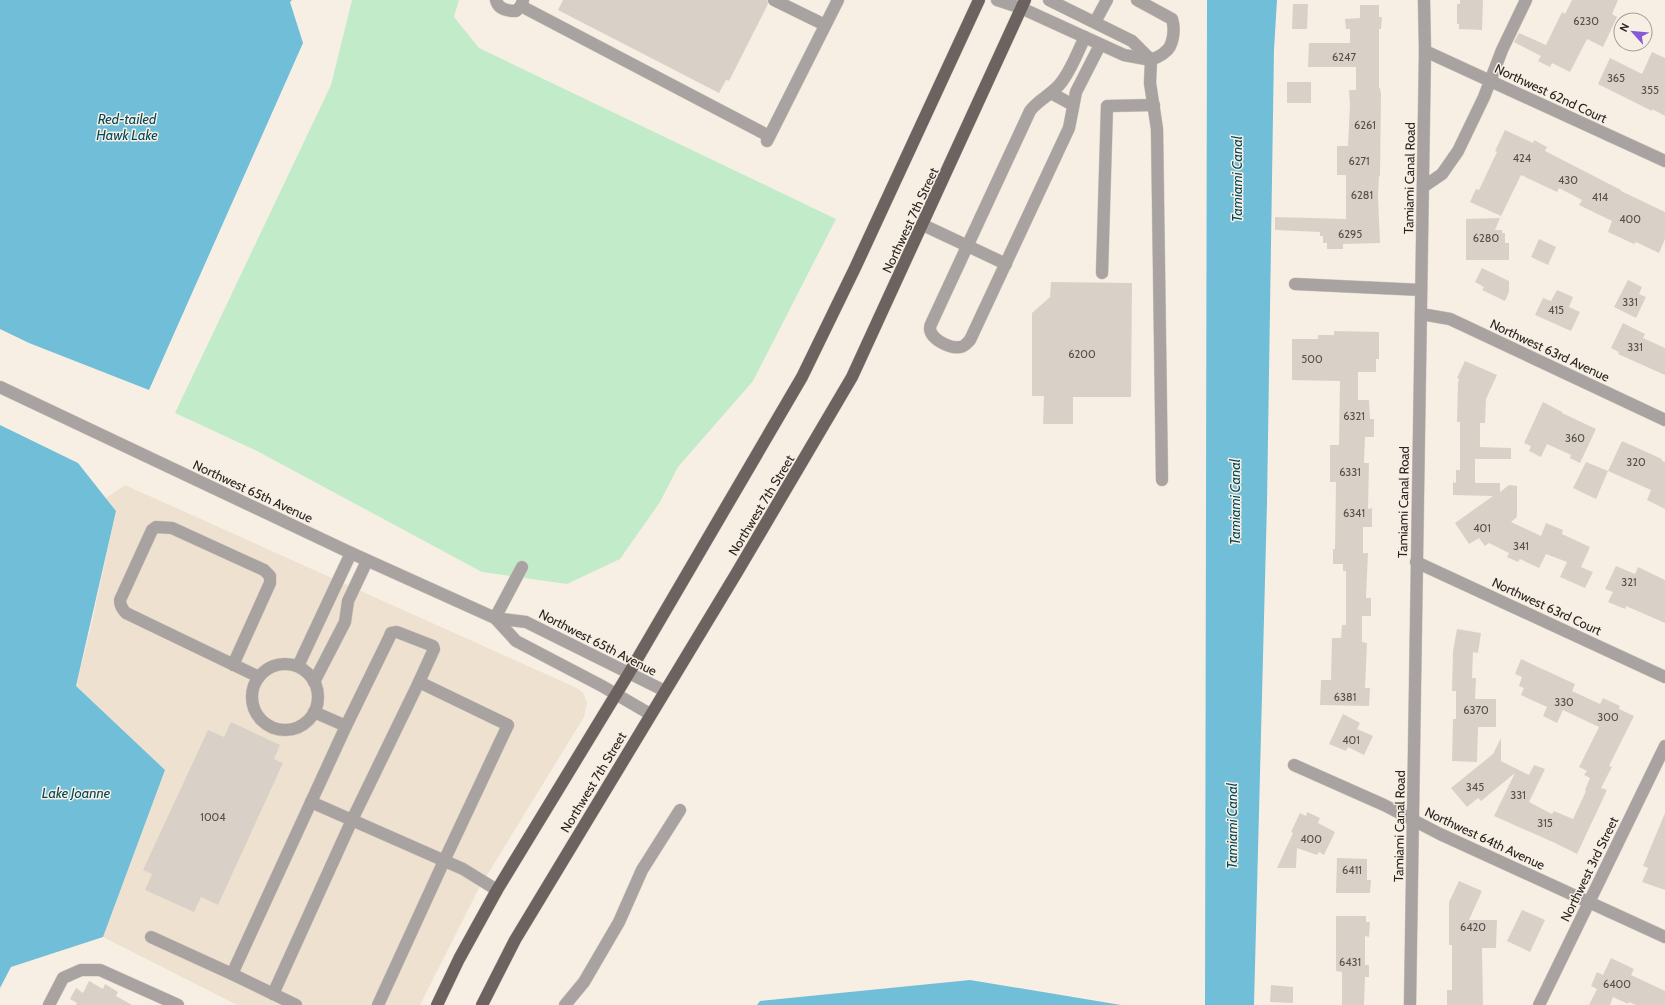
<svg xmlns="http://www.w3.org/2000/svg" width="1665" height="1005" viewBox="0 0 1665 1005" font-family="Cabin,sans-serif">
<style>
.built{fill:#eee1d0}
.green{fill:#c2ebca}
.water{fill:#71bed8}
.building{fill:#d9d1c7}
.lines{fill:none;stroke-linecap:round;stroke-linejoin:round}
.minor-casing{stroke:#d3cbc1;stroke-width:13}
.major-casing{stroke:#d3cbc1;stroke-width:13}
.minor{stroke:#a8a2a0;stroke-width:12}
.major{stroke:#6c625f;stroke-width:12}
.labels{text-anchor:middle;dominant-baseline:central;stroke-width:3;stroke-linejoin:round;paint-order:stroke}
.number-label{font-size:11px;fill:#54504a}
.street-label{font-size:13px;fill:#282521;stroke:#f8efe4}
.water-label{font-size:14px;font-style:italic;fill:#00485a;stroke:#f8efe4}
</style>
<rect width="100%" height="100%" fill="#f8efe4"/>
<path class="built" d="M125,485L577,688L583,693L587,703L584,717L478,890L420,1005H237L103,937L165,770L76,686L91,626L116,511L106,498Z"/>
<path class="green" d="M352,0H459L454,17L479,48L836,219L753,381L678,467L660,502L620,559L567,584L482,572L257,451L175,413L331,85Z"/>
<g class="water">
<path d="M0,0H292L290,2L303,43L149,390L29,343L0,329Z"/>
<path d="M1207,0H1277L1274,50L1267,503L1254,1005H1205Z"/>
<path d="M0,425L78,463L116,511L76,686L165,770L103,937L11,967L0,988Z"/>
<path d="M970,980L1121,1005H757L760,1001Z"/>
</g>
<g class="building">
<path d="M563,0H767L768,4L729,81L726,80L719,93L558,10Z"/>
<path d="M1460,0H1483L1482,30L1459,29V24H1457V4H1460Z"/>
<path d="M1572,0H1618L1612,14L1617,17L1603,47L1587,39L1570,72L1552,63L1550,67L1538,61L1541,56L1514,42L1519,33L1546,45L1562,12L1565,14Z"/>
<path d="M1293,4H1308L1307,29H1292Z"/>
<path d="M1360,5H1379V17H1382L1381,29H1379V88H1380L1381,94L1380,176H1379L1378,197L1380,243L1343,244V249H1327V243H1323V236H1320V232L1275,230V217L1346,219V175H1337V146H1348L1350,104L1349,90H1356V67H1308L1309,43H1350V29H1346L1345,19L1360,18Z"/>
<path d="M1652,52L1665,58V116L1652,109V111L1598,84L1610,58L1642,74Z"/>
<rect x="1287" y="82" width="24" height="21"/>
<path d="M1505,130L1533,143L1534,140L1547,147L1545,151L1621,190V191L1665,212V239L1659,253L1636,242L1634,244L1608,232L1612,221L1579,205L1582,200L1559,188L1557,192L1521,175L1501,216L1470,202L1476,189L1479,190L1497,152L1495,151Z"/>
<path d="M1500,218L1495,230H1502V233H1505V243H1509V260H1466V219Z"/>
<path d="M1539,239L1556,247L1548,265L1531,257Z"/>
<path d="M1482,268L1509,281V292L1505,301L1482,290L1484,287L1475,282Z"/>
<path d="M1628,280L1642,287L1639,294L1646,297L1636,318L1614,307Z"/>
<path d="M1051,282L1132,283L1131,397H1073V424H1043L1044,396H1032V313L1050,297Z"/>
<path d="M1557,290L1573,297L1569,307L1580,312L1571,331L1535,315L1543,298L1551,301Z"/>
<path d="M1623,323L1645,334L1643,338L1665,348V375L1618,354L1619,352L1611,348Z"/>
<path d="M1334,331L1379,332V359H1376V372H1358V400H1369L1370,419H1374V437H1365L1364,463H1369L1368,509L1372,508V527H1363V553H1368L1366,598H1371V616H1362V642L1367,643L1365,688H1370L1369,706L1320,705L1321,680H1331L1332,638H1341L1342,625H1346V571H1343V564H1333V549H1335L1336,482H1330V445H1339L1340,381L1292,380V339H1318V335H1334Z"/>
<path d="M1465,361L1497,375L1486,399L1485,423H1480V447L1511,448V459H1475V483H1500V492L1509,485L1517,486V517L1511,522L1541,536L1546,523L1563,530L1562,534L1590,547L1581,567L1593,572L1585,588L1560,577L1567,562L1546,554L1539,568L1520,559L1518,562L1507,557L1509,553L1489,543L1485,546L1479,538L1469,544L1455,523L1493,496L1453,495V482L1456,483V470H1460V422H1457L1458,383L1459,379L1457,378Z"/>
<path d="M1543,402L1562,412V413L1596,429L1580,463L1570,458L1571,455L1547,444L1541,457L1529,451L1531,446L1524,443Z"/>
<path d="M1622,441L1662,459L1661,460L1665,462V509L1647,500L1651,490L1608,471Z"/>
<path d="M1586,462L1608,471L1596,499L1573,488Z"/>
<path d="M1616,566L1635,574L1638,567L1665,580V623L1626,606L1625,609L1608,602L1613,592L1605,589Z"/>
<path d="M1457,629L1481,633L1478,653L1473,652L1472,678H1476L1475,699H1496V727H1478L1477,762L1452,761L1453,719H1456V691H1452L1453,651Z"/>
<path d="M1521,659L1575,684L1572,691L1600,704L1603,698L1620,706L1619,709L1634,716L1609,766L1612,767L1601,788L1607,790L1577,854L1555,843L1494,816L1515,773L1481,801L1478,798L1467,807L1451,788L1493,754L1501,738V761L1529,775L1534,765L1545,769L1529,802L1552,814L1554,811L1573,819L1586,791L1585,790L1590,778L1584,775L1587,771L1579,767L1599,727L1563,710L1557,723L1543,716L1547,707L1521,695L1524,688L1519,686L1522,677L1515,674Z"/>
<path d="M1343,714L1360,723L1357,729L1373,736L1364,755L1348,747L1346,751L1329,744Z"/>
<path d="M231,722L280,745L274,759L283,763L218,905L201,897L194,912L145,890L152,874L143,870L208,730L224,737Z"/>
<path d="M1307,812L1320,818L1318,823L1335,832L1324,855L1319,852L1317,855L1297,848L1296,868H1277L1293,833L1291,832L1300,813L1306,816Z"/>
<path d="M1665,813V890L1642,882L1648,868L1643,866Z"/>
<path d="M1337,858L1367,859V880H1371L1370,893H1336Z"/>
<path d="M1459,881L1482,891L1469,920H1497L1496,948H1482L1483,1005H1447V990H1452V945H1449V902Z"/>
<path d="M1522,910L1545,920L1530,952L1507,941Z"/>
<path d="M1336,916H1366V922H1370L1369,937L1365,936V965H1369V977H1365L1364,1005H1342V972L1336,971Z"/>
<path d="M1611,958L1634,969L1631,975L1665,991V1005H1636L1629,1002L1628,1004L1613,997L1610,1005H1589L1597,989L1591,986L1597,972L1603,975Z"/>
<path d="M89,981L103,989L105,984L118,992L116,996L132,1005H76L77,1003L70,999L76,988L83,993Z"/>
<path d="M1271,985L1293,987V1003L1270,1002Z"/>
</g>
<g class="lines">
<g class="minor-casing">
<g id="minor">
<path d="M496,0C498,9 507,11 516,11L521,6L523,0"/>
<path d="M774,0L825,25"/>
<path d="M997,0L1021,8L1124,55L1151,60"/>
<path d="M1049,0L1132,41L1151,60"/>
<path d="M1137,0L1172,19C1175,28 1174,46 1165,52C1161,56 1155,58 1151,60"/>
<path d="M521,6L769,136"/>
<path d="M1095,22L1107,0"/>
<path d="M1085,37C1077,53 1071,71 1060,84C1051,95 1038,100 1030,111L932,322C931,324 930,326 930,328C930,339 950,349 960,347C964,347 967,343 970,340L1069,128L1076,92L1100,45"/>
<path d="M1425,51L1665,161"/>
<path d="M1151,60L1150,83L1157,129L1162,480"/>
<path d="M1051,93L1073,105"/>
<path d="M767,141L838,0"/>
<path d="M1423,187L1442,174L1458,151L1484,97L1502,50L1526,0"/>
<path d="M923,225L1006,264"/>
<path d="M1102,273L1107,106L1154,105"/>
<path d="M1295,284L1421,290"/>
<path d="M1421,314L1450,319L1665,420"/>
<path d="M0,387L351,553L495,618L526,622L665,691"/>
<path d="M1416,562L1665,677"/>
<path d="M495,618L516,641L602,686L650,714"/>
<path d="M495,618L522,567"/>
<circle cx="285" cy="697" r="33"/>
<path d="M233,665L270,583V576L264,570L172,528L156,527L152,530L120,600C120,606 122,609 126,613L259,677"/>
<path d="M298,666L351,553"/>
<path d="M314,682L345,622L348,601L367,561"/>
<path d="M314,712L346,726L389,638L391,633L397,632L433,646L434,649L419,682L508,725L444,861L378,1005"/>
<path d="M1294,765L1384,805L1440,834L1665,937"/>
<path d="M311,802L463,869L497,890"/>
<path d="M151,937L232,974"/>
<path d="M273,994L352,820L419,682"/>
<path d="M49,1005L63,978L81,970H100L178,1005"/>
<path d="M296,1005L232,974L346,726"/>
<path d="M565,1005L584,982L619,922L642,870L680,810"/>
<path d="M1410,1005L1425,51L1424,0"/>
<path d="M1539,1005L1665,746"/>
</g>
</g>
<g class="major-casing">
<g id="major">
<path d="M437,1005L459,959L497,890L629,673L802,377L855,268L979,0"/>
<path d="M482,1005L515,940L736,574L852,377L1025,0"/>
</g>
</g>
<use href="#minor" class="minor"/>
<use href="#major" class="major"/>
</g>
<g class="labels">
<g class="number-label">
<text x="1586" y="21">6230</text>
<text x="1344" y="57">6247</text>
<text x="1616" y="78">365</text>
<text x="1650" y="90">355</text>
<text x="1365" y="125">6261</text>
<text x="1522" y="158">424</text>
<text x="1359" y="161">6271</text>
<text x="1568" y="180">430</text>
<text x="1362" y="195">6281</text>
<text x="1600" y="197">414</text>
<text x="1630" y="219">400</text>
<text x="1350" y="234">6295</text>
<text x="1486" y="238">6280</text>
<text x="1630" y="302">331</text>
<text x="1556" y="310">415</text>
<text x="1635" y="347">331</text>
<text x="1082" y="354">6200</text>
<text x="1312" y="359">500</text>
<text x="1354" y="416">6321</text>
<text x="1575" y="438">360</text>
<text x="1636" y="462">320</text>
<text x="1350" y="472">6331</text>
<text x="1354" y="513">6341</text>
<text x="1482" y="528">401</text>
<text x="1521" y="546">341</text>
<text x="1629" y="582">321</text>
<text x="1345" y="697">6381</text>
<text x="1564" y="702">330</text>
<text x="1476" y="710">6370</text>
<text x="1608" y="717">300</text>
<text x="1351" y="740">401</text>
<text x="1475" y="787">345</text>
<text x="1518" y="795">331</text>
<text x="213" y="817">1004</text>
<text x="1545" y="823">315</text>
<text x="1311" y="839">400</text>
<text x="1352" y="870">6411</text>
<text x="1473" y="927">6420</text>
<text x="1350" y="962">6431</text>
<text x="1617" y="984">6400</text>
</g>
<g class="street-label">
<text transform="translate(1551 93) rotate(25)">Northwest 62nd Court</text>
<text transform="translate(1409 178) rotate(-89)">Tamiami Canal Road</text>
<text transform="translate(910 220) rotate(-65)">Northwest 7th Street</text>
<text transform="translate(1550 350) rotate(25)">Northwest 63rd Avenue</text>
<text transform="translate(253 491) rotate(25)">Northwest 65th Avenue</text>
<text transform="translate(1403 502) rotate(-89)">Tamiami Canal Road</text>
<text transform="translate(761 505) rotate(-59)">Northwest 7th Street</text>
<text transform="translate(1547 606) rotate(25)">Northwest 63rd Court</text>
<text transform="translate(598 642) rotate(27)">Northwest 65th Avenue</text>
<text transform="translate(593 782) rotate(-59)">Northwest 7th Street</text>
<text transform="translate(1399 826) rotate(-89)">Tamiami Canal Road</text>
<text transform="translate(1485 838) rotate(25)">Northwest 64th Avenue</text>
<text transform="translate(1589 869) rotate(-64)">Northwest 3rd Street</text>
</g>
<g class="water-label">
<text x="127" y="119">Red-tailed<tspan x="127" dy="16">Hawk Lake</tspan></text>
<text transform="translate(1237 179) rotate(-90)">Tamiami Canal</text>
<text transform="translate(1235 502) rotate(-90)">Tamiami Canal</text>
<text x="76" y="793">Lake Joanne</text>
<text transform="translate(1232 826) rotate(-90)">Tamiami Canal</text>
</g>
</g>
<g transform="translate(1633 32) rotate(297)"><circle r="19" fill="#f8efe4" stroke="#a59e96"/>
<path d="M0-3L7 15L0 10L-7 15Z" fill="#845bd4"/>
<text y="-6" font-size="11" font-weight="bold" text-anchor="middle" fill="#282521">N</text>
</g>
</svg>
